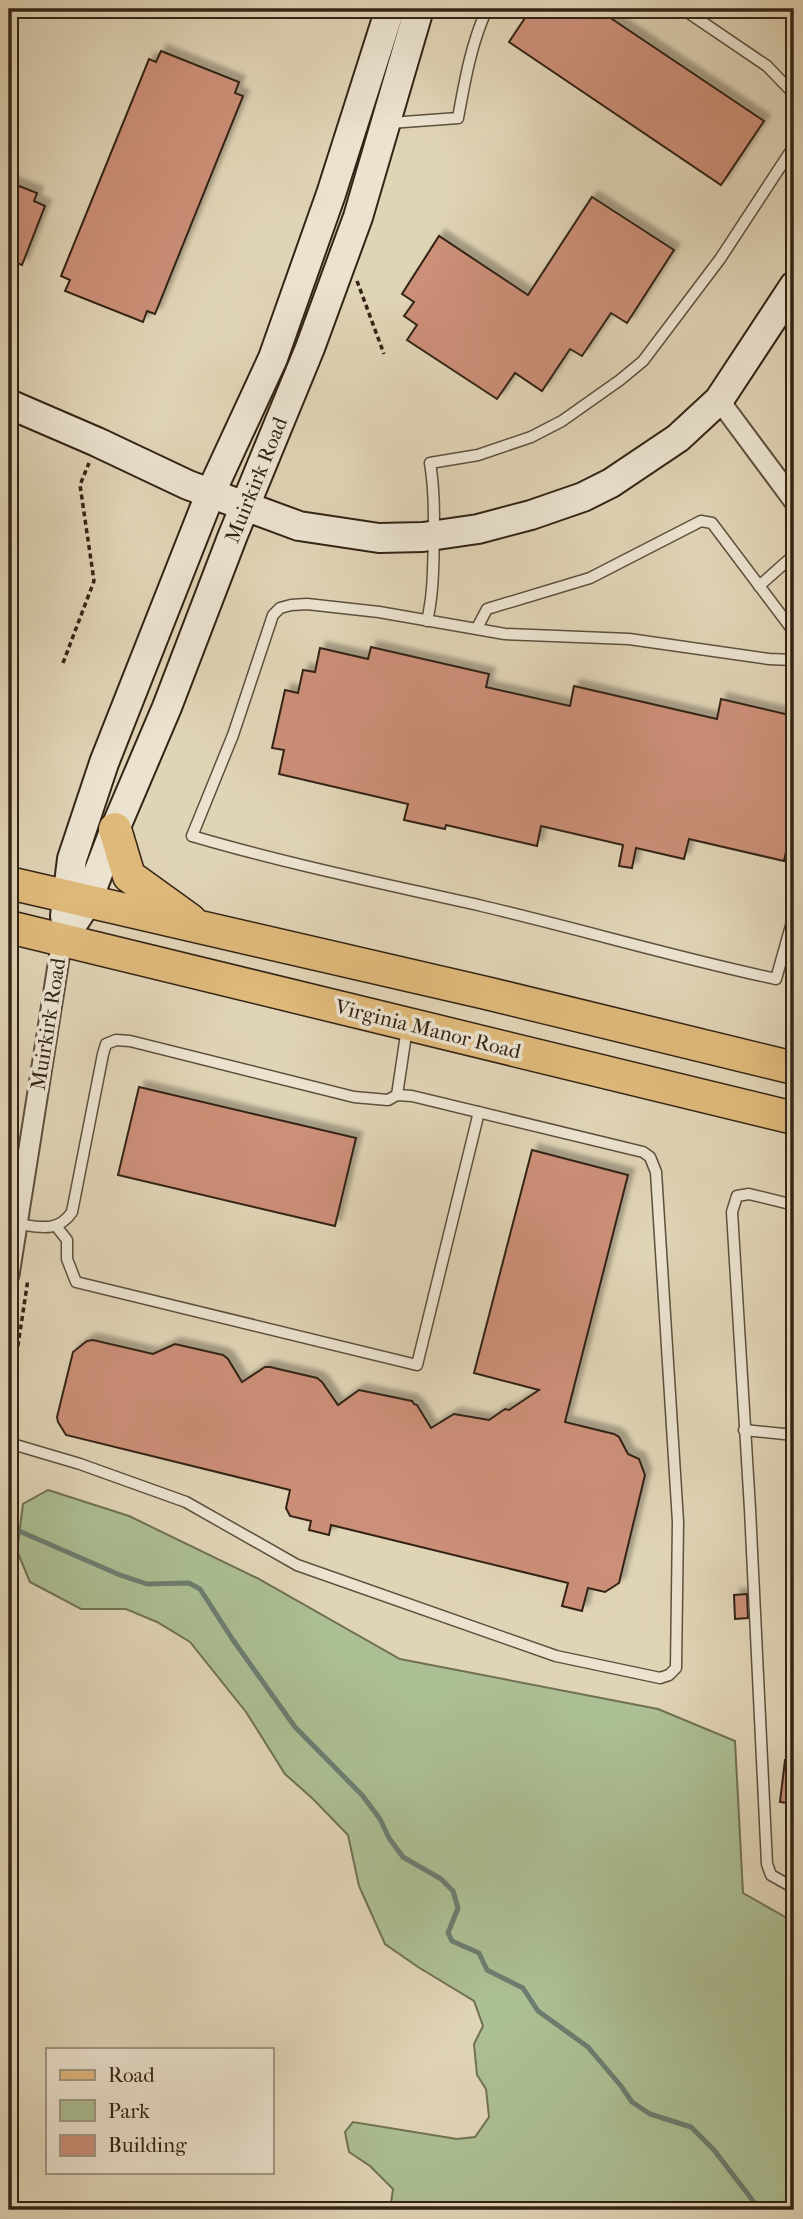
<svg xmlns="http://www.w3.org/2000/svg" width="803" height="2219" viewBox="0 0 803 2219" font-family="'IM FELL French Canon',serif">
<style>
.green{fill:#acbe93;stroke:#707154;stroke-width:2}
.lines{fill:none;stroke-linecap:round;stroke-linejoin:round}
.stream{stroke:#6d7d70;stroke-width:5}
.building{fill:#cc8f78;stroke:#332415;stroke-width:2;filter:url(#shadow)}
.lane-casing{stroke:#5e503d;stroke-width:13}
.street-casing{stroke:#5e503d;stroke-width:23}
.secondary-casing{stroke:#332415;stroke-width:32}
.primary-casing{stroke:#332415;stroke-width:35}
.path{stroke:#332415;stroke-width:3.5;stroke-dasharray:5 3.5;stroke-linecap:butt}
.lane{stroke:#ebe3d0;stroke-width:10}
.street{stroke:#ebe3d0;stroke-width:19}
.secondary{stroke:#ebe3d0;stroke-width:28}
.primary{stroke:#e0ba7b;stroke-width:32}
.labels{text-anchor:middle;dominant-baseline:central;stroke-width:7;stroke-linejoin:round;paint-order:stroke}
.street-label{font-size:21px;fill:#332415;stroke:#ebe3d0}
</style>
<defs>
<filter id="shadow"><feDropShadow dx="6" dy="-6" stdDeviation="2" flood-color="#0004"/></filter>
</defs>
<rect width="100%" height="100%" fill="#e0d4b6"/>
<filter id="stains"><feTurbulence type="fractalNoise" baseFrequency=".00286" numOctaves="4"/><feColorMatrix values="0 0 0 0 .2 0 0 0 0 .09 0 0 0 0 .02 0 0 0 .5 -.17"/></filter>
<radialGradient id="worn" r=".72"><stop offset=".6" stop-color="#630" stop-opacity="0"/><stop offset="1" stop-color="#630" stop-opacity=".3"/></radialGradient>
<path class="green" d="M48,1490L129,1516L257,1578L400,1659L658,1709L735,1741L743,1893L794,1922V2210H390L393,2189L370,2166L349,2152L345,2132L353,2122L457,2139L475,2137L489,2117L486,2089L477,2075L474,2044L483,2026L474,2001L418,1967L385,1944L359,1886L348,1835L313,1799L285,1774L246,1712L190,1642L157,1622L126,1609H81L30,1582L17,1551L23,1504Z"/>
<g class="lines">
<path class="stream" d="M19,1531L120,1575L147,1584L189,1583L200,1589L233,1640L295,1727L362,1795L380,1819L389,1838L403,1857L441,1879L453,1891L458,1908L448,1933L452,1941L479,1953L487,1970L523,1988L538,2011L588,2047L621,2086L632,2102L650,2114L691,2127L714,2150L760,2210"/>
</g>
<g class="building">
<path d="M531,9H597L764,121L721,185L509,42Z"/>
<path d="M161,51L239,82L235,93L243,96L155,314L147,311L143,322L65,291L70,280L61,276L149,59L156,62Z"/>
<path d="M9,182L37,193L34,201L45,206L22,265L9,260Z"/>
<path d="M592,197L674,250L627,323L611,313L582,356L570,349L542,391L515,373L497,399L407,340L417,325L404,316L414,302L402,294L439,236L528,295Z"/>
<path d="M371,647L489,674L486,687L570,706L574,686L717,719L721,699L794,716V814L784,861L689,839L684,859L636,848L632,868L619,866L623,845L541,826L537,846L446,825L445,829L404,820L408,804L279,774L284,750L272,748L285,690L298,693L303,670L315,672L320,648L368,659Z"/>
<path d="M139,1087L356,1138L335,1226L118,1175Z"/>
<path d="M532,1150L628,1175L565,1422L614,1434L619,1437L628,1454L639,1459L645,1475L619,1583L605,1592L588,1588L582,1611L562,1606L568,1583L331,1525L329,1535L309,1530L311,1521L290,1516L286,1508L290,1490L66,1435L58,1422L57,1417L73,1352L87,1341L93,1340L153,1354L175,1344L223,1355L228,1359L242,1382L265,1367H270L317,1378L322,1382L338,1405L359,1390L412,1401L414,1404L417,1405L431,1428L454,1414L489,1420L505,1409L509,1410L539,1390L474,1373Z"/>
<path d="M747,1594L748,1618L735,1619L734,1595Z"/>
<path d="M785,1760H794V1804L780,1802Z"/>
</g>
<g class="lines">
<g class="lane-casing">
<g id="lane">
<path d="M683,9L767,66L794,94"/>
<path d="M788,9L794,13"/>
<path d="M390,123L458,118C465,80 471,44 487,9"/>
<path d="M759,586L794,555"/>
<path d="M427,621C434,591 433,564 434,534C434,509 434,487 430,463L478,455L531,437L562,421L620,380L643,361L720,259L794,146"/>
<path d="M477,628L487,609L590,578L701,521L712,523L794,632"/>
<path d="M794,660L769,659L629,639L505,634L379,612L307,604L291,605L280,608L273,615L233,735L192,836C287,864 385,884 482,906C580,929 677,958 776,979L794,915"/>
<path d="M397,1095L407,1028"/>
<path d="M794,1205L749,1194L737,1196L732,1212L750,1509L767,1864L771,1875L794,1888"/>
<path d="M56,1226L67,1240V1259L76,1282L417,1365L479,1112"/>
<path d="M744,1430L794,1435"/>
<path d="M9,1443L80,1464L186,1502L297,1565L556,1656L660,1678L669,1675L676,1668L678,1522L656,1172L650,1157L643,1152L412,1096L397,1095L388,1100L354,1097L130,1041L116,1040L106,1044L103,1054L72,1212C58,1233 39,1227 17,1224"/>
</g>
</g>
<g class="street-casing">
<g id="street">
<path d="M719,400L794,501"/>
<path d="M9,1275L62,940"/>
</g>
</g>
<g class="secondary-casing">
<g id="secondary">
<path d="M9,404L97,442L188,485L299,526L379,538L423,537L478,529L531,515L583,497L611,483L678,438L719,400L794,286"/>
<path d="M65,916L72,859L104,763L211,492L273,358L331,194L390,9"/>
<path d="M62,940L87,902L115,829L167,707L233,535L310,348L358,217L419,9"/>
</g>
</g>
<g class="primary-casing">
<g id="primary">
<path d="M115,829L129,876L190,920"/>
<path d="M9,883L486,993L794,1068"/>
<path d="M9,927L794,1118"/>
</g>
</g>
<g class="path">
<path d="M357,281L384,354"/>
<path d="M63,663L94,581L80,485L89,463"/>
<path d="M9,1405L28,1279"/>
</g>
<use href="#lane" class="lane"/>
<use href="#street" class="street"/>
<use href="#secondary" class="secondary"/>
<use href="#primary" class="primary"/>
</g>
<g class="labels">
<g class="street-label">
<text transform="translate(256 480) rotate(-68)">Muirkirk Road</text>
<text transform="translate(48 1024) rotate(-81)">Muirkirk Road</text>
<text transform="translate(428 1029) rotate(14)">Virginia Manor Road</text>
</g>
</g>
<rect width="803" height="2219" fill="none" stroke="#e0d4b6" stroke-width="35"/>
<rect x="10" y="10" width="782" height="2198" fill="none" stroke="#332415" stroke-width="3.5"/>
<rect x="18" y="18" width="768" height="2184" fill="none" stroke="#332415" stroke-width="2"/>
<rect x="46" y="2048" width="228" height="126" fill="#ebe3d0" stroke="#a19785" stroke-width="2"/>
<rect x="60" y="2070" width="35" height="10" fill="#e0ba7b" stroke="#a19785" stroke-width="2"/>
<text x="108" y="2082" font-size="21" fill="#332415">Road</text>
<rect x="60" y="2100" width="35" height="21" fill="#acbe93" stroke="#a19785" stroke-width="2"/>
<text x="108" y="2118" font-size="21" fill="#332415">Park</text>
<rect x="60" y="2135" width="35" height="21" fill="#cc8f78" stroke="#a19785" stroke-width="2"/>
<text x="108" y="2152" font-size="21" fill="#332415">Building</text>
<rect width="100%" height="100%" filter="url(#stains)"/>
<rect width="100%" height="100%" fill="url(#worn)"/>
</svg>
